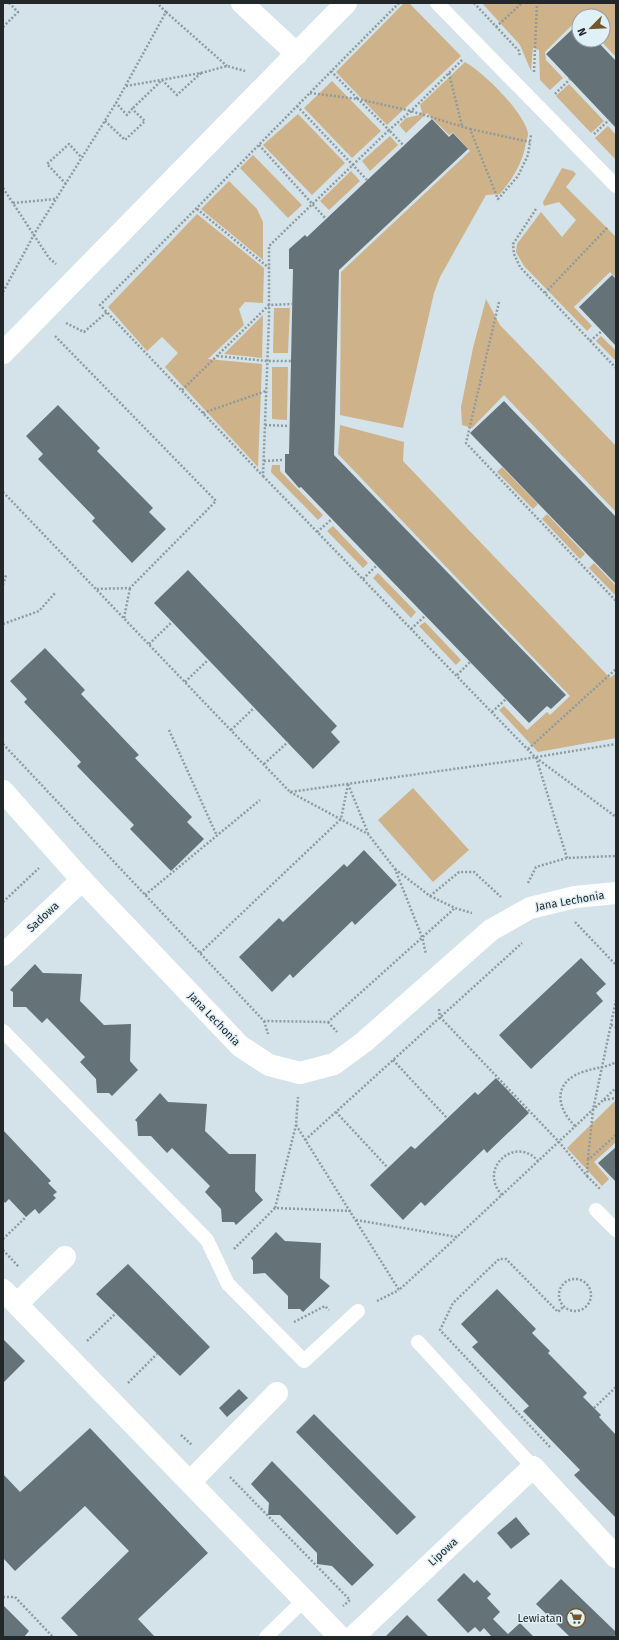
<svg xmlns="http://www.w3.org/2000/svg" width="619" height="1640" viewBox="0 0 619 1640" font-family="'Fira Sans',sans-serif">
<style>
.green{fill:#ceb28a}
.building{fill:#657379}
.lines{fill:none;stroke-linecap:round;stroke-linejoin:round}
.path{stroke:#8f9b9f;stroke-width:2.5;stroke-dasharray:2 2;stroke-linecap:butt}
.lane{stroke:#fff;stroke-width:14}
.street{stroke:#fff;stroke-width:22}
.labels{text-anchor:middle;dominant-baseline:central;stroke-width:3;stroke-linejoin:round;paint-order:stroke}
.street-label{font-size:11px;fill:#22282a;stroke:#e0f0f7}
.poi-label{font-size:11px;fill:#22282a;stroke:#e0f0f7;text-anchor:end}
</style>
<rect width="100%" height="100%" fill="#d3e3e9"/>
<g class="green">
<path d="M404,3H409L461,56L387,125L336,72Z"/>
<path d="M482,3H616V57L600,40H603V16H579V18L545,52L546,60L563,78L550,90L540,80L539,50L533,48L531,71L520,45Z"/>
<path d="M465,62C484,73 523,111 528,133C528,136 527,140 526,142C523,163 513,178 500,194L486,195L440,277L434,293L403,428L340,415L341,272L470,151L453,132L449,135L427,113L406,133L399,125L406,118L419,115L422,112L420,105Z"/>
<path d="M332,81L381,131L352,158L304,108Z"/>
<path d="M569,84L604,121L591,133L556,96Z"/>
<path d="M298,114L345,163L312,195L263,145Z"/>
<path d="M608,126L616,135V160L595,138Z"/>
<path d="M390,136L398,145L370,171L362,161Z"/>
<path d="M253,155L302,205L288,218L240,168Z"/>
<path d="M562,168L573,171L576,174L566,187L616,237V278L610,272L574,307L592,326L587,331L524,266L516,252L517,244L541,212L562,237L576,220L559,202L544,206L543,202Z"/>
<path d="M351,171L360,181L329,210L320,201Z"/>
<path d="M229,181L257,209L263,222V260L201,209Z"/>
<path d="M197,214L264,268L263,303L245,302L239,309L244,325L208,359L262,364L258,467L165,367L178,353L162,337L147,351L108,307Z"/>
<path d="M486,299L500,325L616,446V512L504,395L472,428L462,425L461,407L473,348Z"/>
<path d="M274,308H290L288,353H273Z"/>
<path d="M263,315L262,358L224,354Z"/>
<path d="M601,336L616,351V361L596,341Z"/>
<path d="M272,367H288L287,420L272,419Z"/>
<path d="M340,425L404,442L403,461L610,678L616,673V738L538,752L499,710L504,706L527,730L547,712L550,715L570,696L338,454Z"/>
<path d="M272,465H280V471L323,515L318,520L271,472Z"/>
<path d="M502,467L538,504L533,509L497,472Z"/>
<path d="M547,514L585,554L580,559L542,519Z"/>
<path d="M333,526L368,563L363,568L327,531Z"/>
<path d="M594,563L616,586V596L589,568Z"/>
<path d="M378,573L416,612L411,618L373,578Z"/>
<path d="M425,622L461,660L456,665L419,626Z"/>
<path d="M413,788L469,850L433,882L378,820Z"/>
<path d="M616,1100V1142L594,1162L609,1179L602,1186L567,1148Z"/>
</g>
<g class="building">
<path d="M579,23V40H596L616,61V128L546,54Z"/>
<path d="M432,119L449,137L453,133L468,149L339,270L334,455L566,695L551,709L547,706L529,723L301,487L299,488L285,472V454H289L293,269H289V249L305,235L307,237Z"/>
<path d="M612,275L616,279V346L579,307Z"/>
<path d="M504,401L616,517V584L470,433Z"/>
<path d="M58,405L100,448L97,451L153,508L149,512L166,529L132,563L92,521L95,518L38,459L43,454L26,436Z"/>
<path d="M188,570L337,726L331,732L340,742L313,769L154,603Z"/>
<path d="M45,648L85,690L81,694L139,755L135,758L192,817L187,822L204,839L171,871L130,829L134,825L77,766L81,762L24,702L27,699L10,681Z"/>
<path d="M364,850L397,885L355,925L352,921L293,978L290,974L272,992L239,957L279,918L283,922L344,864L347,867Z"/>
<path d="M581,958L606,984L596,993L603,1001L531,1069L499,1035Z"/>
<path d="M35,964L43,973L82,974L80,1001L104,1025L131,1024L130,1061L138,1070L112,1096L109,1093H97L96,1079L80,1062L85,1057L47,1018L42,1023L26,1007H13V992L10,990Z"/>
<path d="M496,1078L529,1113L487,1153L484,1149L425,1206L421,1202L403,1220L370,1185L411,1146L415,1149L475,1092L478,1095Z"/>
<path d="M160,1093L168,1102L207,1104L205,1131L229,1154H256L255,1191L263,1200L236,1225L234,1222H222L221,1209L205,1192L210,1186L172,1148L167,1153L151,1136H138L137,1122L135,1120Z"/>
<path d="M3,1130L51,1181L48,1183L57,1192L53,1195L56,1198L39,1214L35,1209L26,1217L9,1199L5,1203L3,1200Z"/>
<path d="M616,1147V1182L598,1163Z"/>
<path d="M276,1232L285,1241L321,1243L320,1278L330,1286L303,1312L300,1309H288V1296L265,1273L253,1274V1261L251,1258Z"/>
<path d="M128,1264L210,1347L180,1376L96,1294Z"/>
<path d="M497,1289L536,1329L532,1333L550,1351L548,1353L587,1393L583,1397L601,1415L599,1417L616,1435V1518L574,1475L580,1470L523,1411L529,1406L472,1347L478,1342L461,1324Z"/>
<path d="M3,1339L25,1361L3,1383Z"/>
<path d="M239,1389L248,1398L227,1417L219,1408Z"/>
<path d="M314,1414L416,1517L397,1535L296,1432Z"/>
<path d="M90,1428L208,1553L138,1619L155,1637H79L61,1618L129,1551L85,1506L15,1571L3,1558V1474L20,1492Z"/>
<path d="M272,1461L374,1565L352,1586L332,1566L317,1564V1553L280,1515H268L269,1503L251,1484Z"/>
<path d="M516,1517L530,1534L511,1549L497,1533Z"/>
<path d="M464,1573L474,1583L477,1580L491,1594L487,1598L500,1612L493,1619L508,1634L520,1623L534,1637H492L484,1628L480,1632L475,1627L468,1633L437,1600Z"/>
<path d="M561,1579L616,1632L614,1637H570L536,1604Z"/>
<path d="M3,1605L29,1631L24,1637H3Z"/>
<path d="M407,1615L429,1637H385Z"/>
</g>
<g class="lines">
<g class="path">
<path d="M399,3C299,103 201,205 100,305L263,476L269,319V246L389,130L404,146"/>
<path d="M474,3L519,51L520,57"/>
<path d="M166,12L227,66"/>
<path d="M3,27L18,12L9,3"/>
<path d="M496,27L522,3"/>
<path d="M462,60L411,111L389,130L358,99L411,111L470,129L498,199L518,176L528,155L531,135"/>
<path d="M331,71L358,99"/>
<path d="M534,72L537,3"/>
<path d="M201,73L227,66L245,71"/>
<path d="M449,73L462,126"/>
<path d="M126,86L201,73L177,95L162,80L132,109"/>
<path d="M310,93L358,99"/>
<path d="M555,94L570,79"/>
<path d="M297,106L367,180"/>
<path d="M105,121L125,140L145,121L132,109L127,115L116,103"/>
<path d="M470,129L530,142"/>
<path d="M594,134L609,120"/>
<path d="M259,145L326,219"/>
<path d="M66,184L47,164L69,144L82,158"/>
<path d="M3,188L49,258L56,264"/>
<path d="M13,203L56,199"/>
<path d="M197,209L269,268"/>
<path d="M536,209L513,244L514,254L520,267L616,368"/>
<path d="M3,292L36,231L116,103L166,12L157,3"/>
<path d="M545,293L608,227"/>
<path d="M499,302L466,443L616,601"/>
<path d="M66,323L84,332L107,312"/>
<path d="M55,336L216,501L130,588L96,589"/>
<path d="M590,341L602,331"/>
<path d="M217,356L267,361H291"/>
<path d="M182,390L269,305L292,304"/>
<path d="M203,413L266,391"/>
<path d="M265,425L289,426"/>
<path d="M264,461L282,460"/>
<path d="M263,476L535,757L616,817"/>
<path d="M3,492L290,792L518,760L616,744"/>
<path d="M317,532L332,519"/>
<path d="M363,579L377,565"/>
<path d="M3,585L6,575"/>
<path d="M124,618L130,588"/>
<path d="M3,624L39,611L56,592"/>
<path d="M411,629L425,616"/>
<path d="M149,644L172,622"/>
<path d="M457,675L470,662"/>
<path d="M185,682L208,660"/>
<path d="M492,712L506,699"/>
<path d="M169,730L217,836"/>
<path d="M231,730L254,708"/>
<path d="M3,744L264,1021L328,1022L455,908"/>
<path d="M528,749L616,669"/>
<path d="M536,757L567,858"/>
<path d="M264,764L288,742"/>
<path d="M348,784L368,833"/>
<path d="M290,792L368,834L395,869L422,937L426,954"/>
<path d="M395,869L430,896L459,872H474L501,897"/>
<path d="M528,883L536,867L567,858L616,856"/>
<path d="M145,895L260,800"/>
<path d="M430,896L455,908L472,913"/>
<path d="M3,902L39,868"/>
<path d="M575,922L616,965"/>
<path d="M200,953L341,819L348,784"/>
<path d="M439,1009L440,1017L559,1142L587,1176L588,1160L616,1135"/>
<path d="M264,1021L268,1034"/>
<path d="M328,1022L337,1032"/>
<path d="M611,1025L616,1027"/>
<path d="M393,1060L447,1118"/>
<path d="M604,1100L616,1098"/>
<path d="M336,1112L388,1168"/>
<path d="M296,1125L399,1290L457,1237"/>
<path d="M575,1126C554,1105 554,1080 586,1071C597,1067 606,1068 616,1062"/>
<path d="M305,1140L522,943"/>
<path d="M588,1159L593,1110L616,1000"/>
<path d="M587,1176L601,1190"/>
<path d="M502,1195C477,1168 516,1135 538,1161"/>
<path d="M275,1208L296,1125L298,1097"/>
<path d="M356,1220L457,1237L616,1088"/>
<path d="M3,1239L26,1217"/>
<path d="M234,1249L275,1208L351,1211"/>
<path d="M3,1250L19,1267"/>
<circle cx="575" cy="1295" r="16"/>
<path d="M377,1301L399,1290"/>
<path d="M294,1322L325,1306L329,1310"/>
<path d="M87,1341L116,1313"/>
<path d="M128,1383L157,1354"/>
<path d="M594,1408L616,1387"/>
<path d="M181,1435L192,1445"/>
<path d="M550,1447L440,1330L453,1303L499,1259H506L558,1312L564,1306"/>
<path d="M230,1477L350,1600L343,1606"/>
<path d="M3,1597H15L53,1637"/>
</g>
<g class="lane">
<path d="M437,3L616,186"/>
<path d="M3,1031L207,1240L228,1284L304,1361L358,1311"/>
<path d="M596,1210L616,1230"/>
<path d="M418,1342L533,1467"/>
<path d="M266,1637L304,1600"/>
</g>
<g class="street">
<path d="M242,3L297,54"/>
<path d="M3,353L346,3"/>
<path d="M3,791L82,880L240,1046L269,1065L300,1073L334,1064L364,1042L491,930L530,908L575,897L616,893"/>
<path d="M3,955L82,880"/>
<path d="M3,1290L340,1637"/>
<path d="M17,1304L65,1257"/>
<path d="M190,1482L277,1393"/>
<path d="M353,1637L533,1467L616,1557"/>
</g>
</g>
<defs>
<g id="supermarket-ring" transform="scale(1)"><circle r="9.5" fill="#e0f0f7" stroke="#73562a" stroke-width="1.5"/><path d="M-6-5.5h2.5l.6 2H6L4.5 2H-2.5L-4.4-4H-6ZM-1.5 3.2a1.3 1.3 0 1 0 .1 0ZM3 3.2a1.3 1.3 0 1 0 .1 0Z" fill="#73562a"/></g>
</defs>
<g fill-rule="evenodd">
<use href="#supermarket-ring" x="576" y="1618"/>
</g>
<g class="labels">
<g class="street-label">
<text transform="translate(570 901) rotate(-10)">Jana Lechonia</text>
<text transform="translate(43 917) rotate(-43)">Sadowa</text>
<text transform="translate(214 1019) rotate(46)">Jana Lechonia</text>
<text transform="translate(443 1552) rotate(-43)">Lipowa</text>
</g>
<g class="poi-label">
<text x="562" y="1618">Lewiatan</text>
</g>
</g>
<rect width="619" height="1640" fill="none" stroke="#22282a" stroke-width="8"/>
<g transform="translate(591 28) rotate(246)"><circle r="19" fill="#e0f0f7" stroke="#94a0a5"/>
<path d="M0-3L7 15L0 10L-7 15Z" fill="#73562a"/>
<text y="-6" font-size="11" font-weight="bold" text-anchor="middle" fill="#22282a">N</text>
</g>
</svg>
